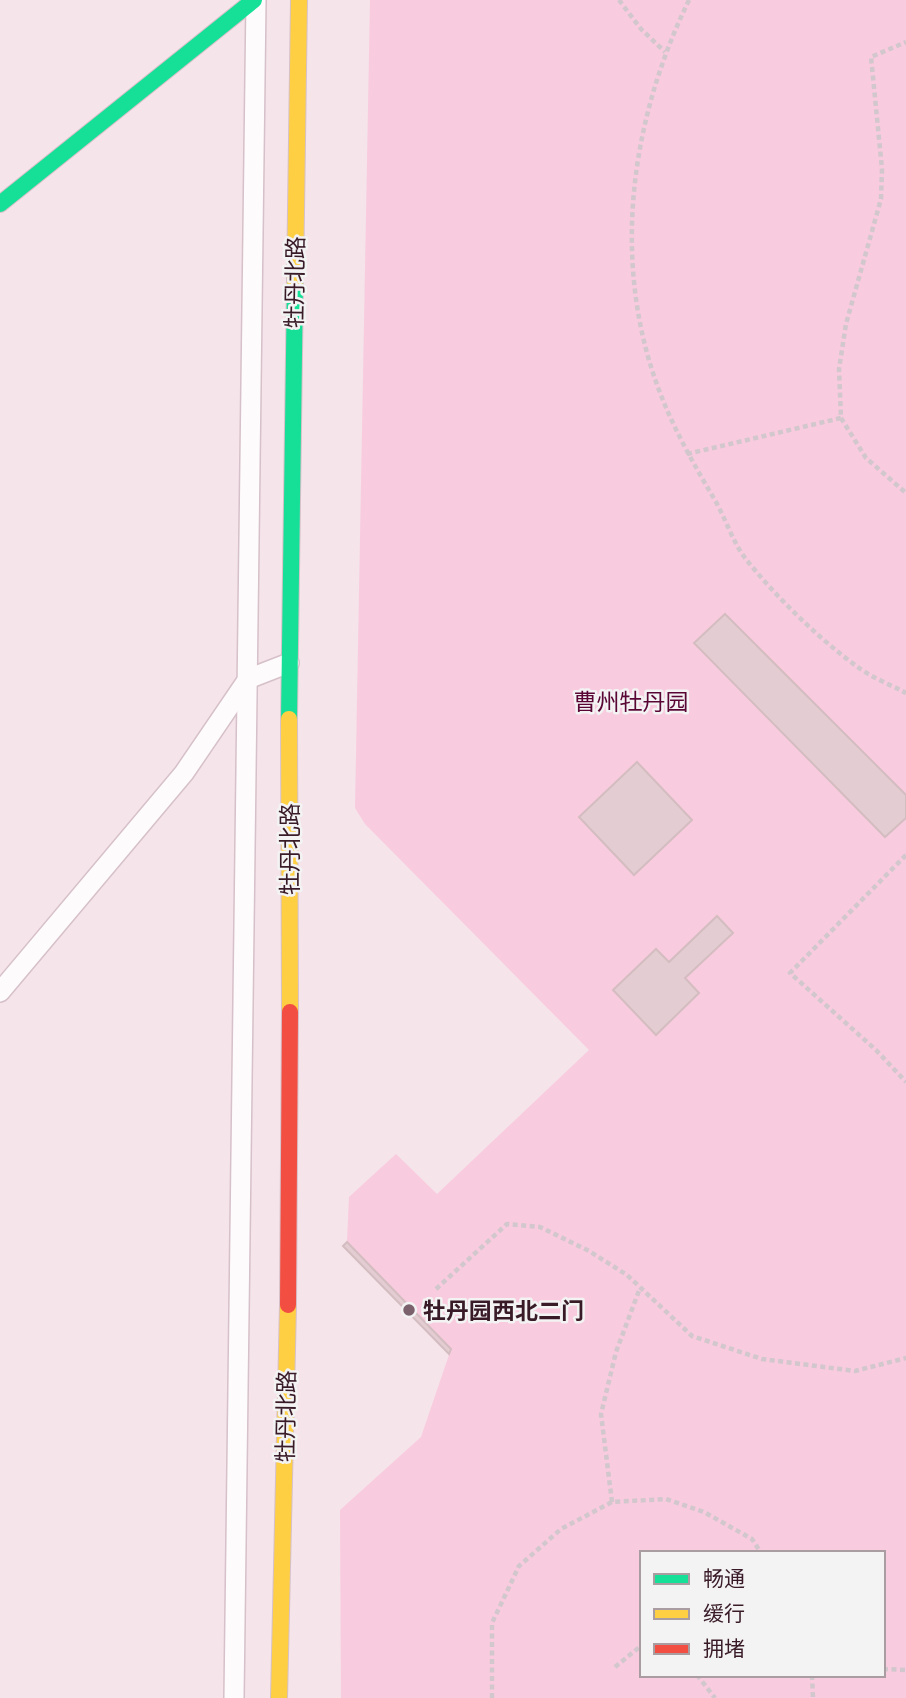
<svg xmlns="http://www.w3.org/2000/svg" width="906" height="1698" viewBox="0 0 906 1698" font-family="'Golos Text','Noto Sans SC',sans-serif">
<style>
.green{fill:#f9cbde;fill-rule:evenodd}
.building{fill:#e4cdd2;stroke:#d4bdc1;stroke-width:2}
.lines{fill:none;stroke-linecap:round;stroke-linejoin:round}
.street-casing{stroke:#d6c0c9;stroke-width:22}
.fast-casing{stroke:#d6c0c9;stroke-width:18}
.slow-casing{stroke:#d6c0c9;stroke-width:18}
.jam-casing{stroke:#d6c0c9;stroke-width:18}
.path{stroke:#d1c7cc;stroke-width:4.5;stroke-dasharray:5 3.5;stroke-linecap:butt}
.street{stroke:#fefbfc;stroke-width:19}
.fast{stroke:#16e098;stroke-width:16}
.slow{stroke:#ffcf43;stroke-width:16}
.jam{stroke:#f24e42;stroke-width:16}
.poi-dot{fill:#7b616c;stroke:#f3f3f3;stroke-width:2.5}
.labels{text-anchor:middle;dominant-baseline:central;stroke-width:5;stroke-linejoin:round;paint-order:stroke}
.street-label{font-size:23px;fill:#391b28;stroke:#f3f3f3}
.park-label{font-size:23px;fill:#590635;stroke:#f3f3f3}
.poi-label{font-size:23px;font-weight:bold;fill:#391b28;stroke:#f3f3f3;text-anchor:start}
</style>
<rect width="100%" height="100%" fill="#f5e4ea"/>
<path class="green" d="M370,0H906V1698H341L340,1510L421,1437L451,1349L347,1242L349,1197L396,1154L437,1194L589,1050L365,824L355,808ZM642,1553H883V1675H642Z"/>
<g class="building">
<path d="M725,614L906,795V818L885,837L694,643Z"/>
<path d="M637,762L692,820L634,875L579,817Z"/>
<path d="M717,916L733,933L685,978L699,993L656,1035L613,990L656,949L669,962Z"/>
<path d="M347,1242L451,1349L449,1354L343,1246Z"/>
</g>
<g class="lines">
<g class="street-casing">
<g id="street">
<path d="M0,992L184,773L248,679L289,663"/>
<path d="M234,1698L256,0"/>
</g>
</g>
<g class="fast-casing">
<g id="fast">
<path d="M0,204L254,0"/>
<path d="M289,719L295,282"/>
</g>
</g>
<g class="slow-casing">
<g id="slow">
<path d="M295,282L299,0"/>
<path d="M289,719L290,1012"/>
<path d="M279,1698L288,1305"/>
</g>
</g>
<g class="jam-casing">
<path id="jam" d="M288,1305L290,1012"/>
</g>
<g class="path">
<path d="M619,0L641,29L665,52"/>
<path d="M689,0C632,117 612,254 655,379C670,423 693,463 716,502C726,520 733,542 745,558C775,596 820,640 859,668C873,678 891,685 906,693"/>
<path d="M841,418L866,458L906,493"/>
<path d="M687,454L841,418L839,369L846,324L881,199L882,169L871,57L906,42"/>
<path d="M906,855L790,973L876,1050L906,1082"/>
<path d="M436,1289L507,1224L540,1227L589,1251L627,1275L692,1336L762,1359L855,1371L906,1358"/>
<path d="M612,1502L601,1414L616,1352L640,1288"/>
<path d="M615,1667L642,1645"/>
<path d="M883,1669L906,1670"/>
<path d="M697,1675L715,1698"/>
<path d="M812,1675L813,1698"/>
<path d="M492,1698V1623L519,1566L561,1529L612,1502L666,1499L704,1512L752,1539L761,1553"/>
</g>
<use href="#street" class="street"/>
<use href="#fast" class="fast"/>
<use href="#slow" class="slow"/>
<use href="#jam" class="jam"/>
</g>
<circle class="poi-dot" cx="409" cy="1310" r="7"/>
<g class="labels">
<g class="street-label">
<text transform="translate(294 282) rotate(-89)">牡丹北路</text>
<text transform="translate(289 849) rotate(-90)">牡丹北路</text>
<text transform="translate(285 1416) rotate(-89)">牡丹北路</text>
</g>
<g class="park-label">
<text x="631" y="701">曹州牡丹园</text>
</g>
<g class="poi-label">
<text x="423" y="1310">牡丹园西北二门</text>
</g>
</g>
<rect x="640" y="1551" width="245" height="126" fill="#f3f3f3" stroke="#a99da2" stroke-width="2"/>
<rect x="654" y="1574" width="35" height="10" fill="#16e098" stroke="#a99da2" stroke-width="2"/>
<text x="703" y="1586" font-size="21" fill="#391b28">畅通</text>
<rect x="654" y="1609" width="35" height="10" fill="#ffcf43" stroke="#a99da2" stroke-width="2"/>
<text x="703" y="1621" font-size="21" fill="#391b28">缓行</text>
<rect x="654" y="1644" width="35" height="10" fill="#f24e42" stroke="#a99da2" stroke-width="2"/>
<text x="703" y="1656" font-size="21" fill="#391b28">拥堵</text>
</svg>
